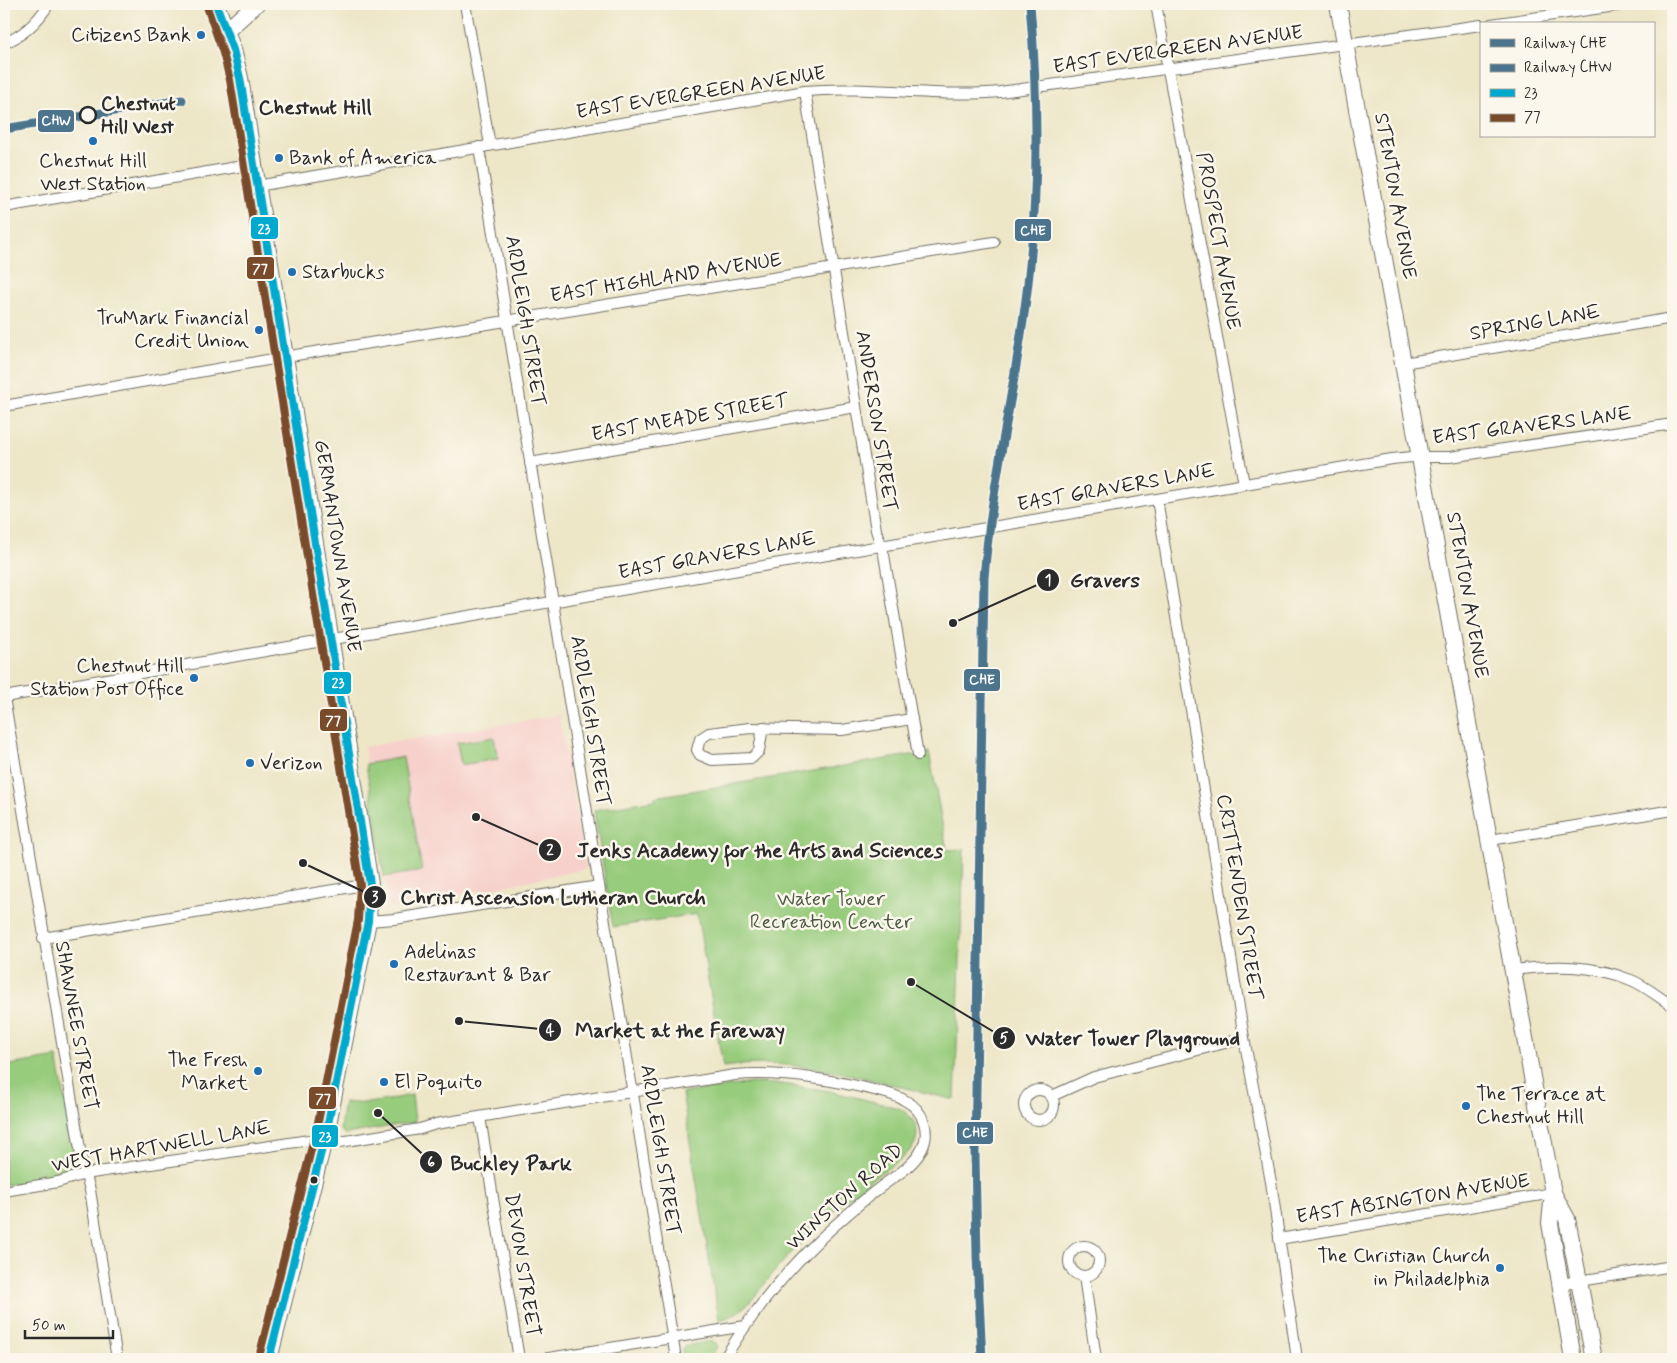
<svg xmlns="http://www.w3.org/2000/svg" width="1677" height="1363" viewBox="0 0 1677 1363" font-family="Mynerve,sans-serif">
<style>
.built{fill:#f7d0cb}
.green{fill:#98cc7d;stroke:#627c54}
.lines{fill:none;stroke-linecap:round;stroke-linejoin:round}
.minor-casing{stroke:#6f6c62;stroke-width:12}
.primary-casing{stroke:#6f6c62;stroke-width:18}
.minor{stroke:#fff;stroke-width:10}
.primary{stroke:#fff;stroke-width:16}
.bus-1-casing{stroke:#fbf7ec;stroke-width:11}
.bus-2-casing{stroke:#fbf7ec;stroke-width:11}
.bus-1{stroke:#00a9ce;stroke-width:8}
.bus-2{stroke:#7a4b2a;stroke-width:8}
.rail-1-casing{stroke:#fbf7ec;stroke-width:12}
.rail-2-casing{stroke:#fbf7ec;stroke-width:12}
.rail-1{stroke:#4c748c;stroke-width:9}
.rail-2{stroke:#4c748c;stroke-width:9}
.poi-dot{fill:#1f6fb2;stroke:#fbf7ec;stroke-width:2}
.stop-dot{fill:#fbf7ec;stroke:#2b2b2b;stroke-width:2.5}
.bus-dot{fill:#2b2b2b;stroke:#fbf7ec;stroke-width:2}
.labels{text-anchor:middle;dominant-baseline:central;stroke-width:5;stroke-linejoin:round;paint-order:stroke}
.poi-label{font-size:20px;fill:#2b2b2b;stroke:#fbf7ec;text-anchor:start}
.street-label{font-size:20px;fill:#2b2b2b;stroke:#fbf7ec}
.stop-label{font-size:20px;font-weight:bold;fill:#2b2b2b;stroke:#fbf7ec;text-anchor:start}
.park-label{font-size:20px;fill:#4c5b44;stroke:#fbf7ec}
.neighbourhood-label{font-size:21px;font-weight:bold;fill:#2b2b2b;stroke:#fbf7ec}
.leader{fill:none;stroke:#2b2b2b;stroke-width:2}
.callout-dot{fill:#2b2b2b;stroke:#fbf7ec;stroke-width:2}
.mark-label{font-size:15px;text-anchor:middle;font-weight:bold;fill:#fff}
.callout-label{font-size:21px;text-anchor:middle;font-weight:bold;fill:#2b2b2b;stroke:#fbf7ec;stroke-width:5;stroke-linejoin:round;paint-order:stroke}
.line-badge{stroke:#fbf7ec;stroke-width:2}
.badge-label{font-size:14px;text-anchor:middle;font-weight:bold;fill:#fff}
</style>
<rect width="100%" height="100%" fill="#fbf7ec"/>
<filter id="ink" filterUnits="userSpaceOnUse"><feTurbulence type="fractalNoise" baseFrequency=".02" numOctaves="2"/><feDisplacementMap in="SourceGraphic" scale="10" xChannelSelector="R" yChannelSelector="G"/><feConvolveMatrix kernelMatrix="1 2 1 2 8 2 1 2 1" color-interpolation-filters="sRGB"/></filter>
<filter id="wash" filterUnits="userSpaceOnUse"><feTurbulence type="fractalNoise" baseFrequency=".0096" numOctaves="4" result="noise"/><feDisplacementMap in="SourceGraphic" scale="20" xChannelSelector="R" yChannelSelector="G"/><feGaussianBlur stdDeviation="1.12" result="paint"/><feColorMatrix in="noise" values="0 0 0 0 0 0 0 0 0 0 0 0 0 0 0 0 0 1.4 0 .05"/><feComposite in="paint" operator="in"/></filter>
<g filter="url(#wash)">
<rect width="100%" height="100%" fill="#ede6c7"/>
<path class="built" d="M559,715L586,869L390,909L364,747Z"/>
<g class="green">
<path d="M494,737L498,759L461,765L457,743Z"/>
<path d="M929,752L947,850L964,849L955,1100C879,1083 801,1055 723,1067L697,914L613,927L594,810L655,800V797L911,755L918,756Z"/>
<path d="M403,757L422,871L384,877L366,764Z"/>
<path d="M57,1057L78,1168C67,1180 21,1183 4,1185V1066Z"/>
<path d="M752,1083L782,1084L830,1091L899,1108C913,1116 922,1129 914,1145C907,1158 881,1172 869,1181C849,1197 830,1214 812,1232C799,1244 787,1257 775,1271C759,1290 746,1314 719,1320L682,1093Z"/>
<path d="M412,1095L415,1122L346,1134L342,1132L340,1129L344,1102C367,1106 390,1099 412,1095Z"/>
<path d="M711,1341L716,1343L717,1346L711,1359H683L682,1349L685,1346Z"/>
</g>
</g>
<g filter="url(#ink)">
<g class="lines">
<g class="minor-casing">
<g id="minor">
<path d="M465,4L490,145"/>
<path d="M1156,4L1244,484"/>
<path d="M1491,24L1629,4"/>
<path d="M4,43C23,36 38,21 49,4"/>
<path d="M805,91L876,530L884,555L918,755"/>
<path d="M479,147L676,1359"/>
<path d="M257,186L805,91C870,85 935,98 1000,92L1481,25"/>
<path d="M4,207L254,164"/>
<path d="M1403,363L1673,318"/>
<path d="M4,406L302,354L994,242"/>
<path d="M530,463L856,407"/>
<path d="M1157,499L1244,1038L1271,1182L1297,1359"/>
<path d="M4,697L345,637L1392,459L1412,457H1450L1673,424"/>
<path d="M4,697L82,1161L90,1190L117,1359"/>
<path d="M763,727L759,751L752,758L712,760L700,755L697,750L700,739L709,733L750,728L842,730L912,719"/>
<path d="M1490,840L1673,810"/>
<path d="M368,921L395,919L599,886"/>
<path d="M43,938L370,884"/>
<path d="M1513,970C1553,965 1592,964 1631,980C1646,986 1659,998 1673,1006"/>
<circle cx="1039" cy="1105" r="15"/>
<path d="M1052,1096L1094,1077L1244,1038"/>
<path d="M480,1117L519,1359"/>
<path d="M4,1191L58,1182L85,1174L309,1140L340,1142L420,1129L436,1124L735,1075C780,1071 827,1079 870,1089C882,1092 895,1094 906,1101C923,1110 931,1131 922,1149C913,1167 893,1177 878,1189C862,1201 847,1215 832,1228C790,1266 753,1311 724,1359"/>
<path d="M1279,1239L1553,1193"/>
<circle cx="1084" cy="1261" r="15"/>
<path d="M1084,1276L1096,1359"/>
<path d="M1560,1284L1673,1266"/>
<path d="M543,1359L745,1326"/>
</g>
</g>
<g class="primary-casing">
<g id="primary">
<path d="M216,4L233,50L240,78L370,884L368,921L328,1124L269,1359"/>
<path d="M1338,4L1553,1193L1550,1223L1573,1359"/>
<path d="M226,31L256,4"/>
<path d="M1553,1193L1567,1219L1594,1359"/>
</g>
</g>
<use href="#minor" class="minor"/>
<use href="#primary" class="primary"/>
<g class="bus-1-casing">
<path id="bus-1" d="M216,4L233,50L240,78L370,884L368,921L328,1124L269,1359"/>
</g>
<g class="bus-2-casing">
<path id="bus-2" d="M207,7L223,53L230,80L360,885L358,920L318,1122L259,1357"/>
</g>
<use href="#bus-1" class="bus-1"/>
<use href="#bus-2" class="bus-2"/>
<g class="rail-1-casing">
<path id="rail-1" d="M982,1359L977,1257L975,1154L984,578C992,479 1017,382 1028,283C1039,190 1038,97 1030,4"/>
</g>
<g class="rail-2-casing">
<path id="rail-2" d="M4,129L182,100"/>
</g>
<use href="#rail-1" class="rail-1"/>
<use href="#rail-2" class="rail-2"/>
</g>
</g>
<g class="poi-dot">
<circle cx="201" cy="35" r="5"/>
<circle cx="93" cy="141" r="5"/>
<circle cx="279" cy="158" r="5"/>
<circle cx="292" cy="272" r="5"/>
<circle cx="259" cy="330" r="5"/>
<circle cx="194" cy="678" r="5"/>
<circle cx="250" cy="763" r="5"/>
<circle cx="394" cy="964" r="5"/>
<circle cx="258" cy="1071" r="5"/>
<circle cx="384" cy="1082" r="5"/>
<circle cx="1466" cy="1106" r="5"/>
<circle cx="1500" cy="1268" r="5"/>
</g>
<circle class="stop-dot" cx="88" cy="115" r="8"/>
<circle class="bus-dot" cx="314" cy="1180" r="4.5"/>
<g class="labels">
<g class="poi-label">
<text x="191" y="35" text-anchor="end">Citizens Bank</text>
<text x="289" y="158">Bank of America</text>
<text x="93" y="161" text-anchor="middle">Chestnut Hill<tspan x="93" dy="23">West Station</tspan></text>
<text x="302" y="272">Starbucks</text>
<text x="249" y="318" text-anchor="end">TruMark Financial<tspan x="249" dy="23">Credit Union</tspan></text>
<text x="184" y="666" text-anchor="end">Chestnut Hill<tspan x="184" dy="23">Station Post Office</tspan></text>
<text x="260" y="763">Verizon</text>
<text x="404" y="952">Adelinas<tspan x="404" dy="23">Restaurant &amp; Bar</tspan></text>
<text x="248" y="1060" text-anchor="end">The Fresh<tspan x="248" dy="23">Market</tspan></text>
<text x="394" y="1082">El Poquito</text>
<text x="1476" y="1094">The Terrace at<tspan x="1476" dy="23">Chestnut Hill</tspan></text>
<text x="1490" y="1256" text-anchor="end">The Christian Church<tspan x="1490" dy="23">in Philadelphia</tspan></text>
</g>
<g class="street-label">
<text transform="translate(1178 50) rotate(-8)">EAST EVERGREEN AVENUE</text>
<text transform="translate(701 93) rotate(-9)">EAST EVERGREEN AVENUE</text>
<text transform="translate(1395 196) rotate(80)">STENTON AVENUE</text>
<text transform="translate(1218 241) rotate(80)">PROSPECT AVENUE</text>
<text transform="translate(666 278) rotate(-9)">EAST HIGHLAND AVENUE</text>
<text transform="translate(525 321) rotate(81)">ARDLEIGH STREET</text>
<text transform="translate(1535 323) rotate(-10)">SPRING LANE</text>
<text transform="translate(690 418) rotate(-10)">EAST MEADE STREET</text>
<text transform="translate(876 421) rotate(81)">ANDERSON STREET</text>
<text transform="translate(1532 426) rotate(-7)">EAST GRAVERS LANE</text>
<text transform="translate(1116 488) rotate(-10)">EAST GRAVERS LANE</text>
<text transform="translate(337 546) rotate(81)">GERMANTOWN AVENUE</text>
<text transform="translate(717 556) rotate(-10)">EAST GRAVERS LANE</text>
<text transform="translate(1467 595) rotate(80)">STENTON AVENUE</text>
<text transform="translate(590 721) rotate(81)">ARDLEIGH STREET</text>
<text transform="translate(1239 897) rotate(81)">CRITTENDEN STREET</text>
<text transform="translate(76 1026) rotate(80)">SHAWNEE STREET</text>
<text transform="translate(161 1147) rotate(-10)">WEST HARTWELL LANE</text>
<text transform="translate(660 1150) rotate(81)">ARDLEIGH STREET</text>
<text transform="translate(845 1197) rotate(-42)">WINSTON ROAD</text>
<text transform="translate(1413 1199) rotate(-9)">EAST ABINGTON AVENUE</text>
<text transform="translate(522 1265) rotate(81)">DEVON STREET</text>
</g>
<g class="stop-label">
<text x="101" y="104">Chestnut<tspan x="101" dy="23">Hill West</tspan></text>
</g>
<g class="park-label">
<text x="831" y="899">Water Tower<tspan x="831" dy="23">Recreation Center</tspan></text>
</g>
<g class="neighbourhood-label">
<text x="315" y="108">Chestnut Hill</text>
</g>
</g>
<path class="leader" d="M953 623L1048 580M476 817L550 850M303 863L375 897M459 1021L550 1030M911 982L1004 1038M378 1113L431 1162"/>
<g class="callout-dot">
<circle cx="953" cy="623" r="5"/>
<circle cx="476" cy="817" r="5"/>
<circle cx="303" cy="863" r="5"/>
<circle cx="459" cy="1021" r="5"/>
<circle cx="911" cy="982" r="5"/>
<circle cx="378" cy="1113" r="5"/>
<circle cx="1048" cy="580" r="12"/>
<circle cx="550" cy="850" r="12"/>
<circle cx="375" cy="897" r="12"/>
<circle cx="550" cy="1030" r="12"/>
<circle cx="1004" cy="1038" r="12"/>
<circle cx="431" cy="1162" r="12"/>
</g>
<g class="mark-label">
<text x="1048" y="585">1</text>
<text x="550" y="855">2</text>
<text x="375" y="902">3</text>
<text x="550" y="1035">4</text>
<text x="1004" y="1043">5</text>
<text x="431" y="1167">6</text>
</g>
<g class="callout-label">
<text x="1105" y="587">Gravers</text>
<text x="760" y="857">Jenks Academy for the Arts and Sciences</text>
<text x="553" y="904">Christ Ascension Lutheran Church</text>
<text x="680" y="1037">Market at the Fareway</text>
<text x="1133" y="1045">Water Tower Playground</text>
<text x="511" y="1170">Buckley Park</text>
</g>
<g class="line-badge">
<rect x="37" y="109" width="38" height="24" rx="5" fill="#4c748c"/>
<rect x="250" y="216" width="29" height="24" rx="5" fill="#00a9ce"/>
<rect x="1014" y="218" width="38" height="24" rx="5" fill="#4c748c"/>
<rect x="246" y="256" width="29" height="24" rx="5" fill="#7a4b2a"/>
<rect x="963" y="668" width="38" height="24" rx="5" fill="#4c748c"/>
<rect x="323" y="671" width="29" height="24" rx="5" fill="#00a9ce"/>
<rect x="319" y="708" width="29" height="24" rx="5" fill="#7a4b2a"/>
<rect x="308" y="1086" width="29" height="24" rx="5" fill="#7a4b2a"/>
<rect x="956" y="1121" width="38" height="24" rx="5" fill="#4c748c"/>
<rect x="311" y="1124" width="28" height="24" rx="5" fill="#00a9ce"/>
</g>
<g class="badge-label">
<text x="56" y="125">CHW</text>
<text x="264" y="233">23</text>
<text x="1033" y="235">CHE</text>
<text x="260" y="273">77</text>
<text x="982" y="684">CHE</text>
<text x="338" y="687">23</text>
<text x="333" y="725">77</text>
<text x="323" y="1103">77</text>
<text x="975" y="1137">CHE</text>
<text x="325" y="1141">23</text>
</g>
<rect width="1677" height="1363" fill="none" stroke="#fbf7ec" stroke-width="20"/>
<rect x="1480" y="22" width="175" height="115" fill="#fbf7ec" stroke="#a8a59f"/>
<rect x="1490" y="39" width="25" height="8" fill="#4c748c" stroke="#a8a59f"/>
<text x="1524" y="48" font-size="15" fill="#2b2b2b">Railway CHE</text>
<rect x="1490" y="64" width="25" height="8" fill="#4c748c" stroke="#a8a59f"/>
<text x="1524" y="72" font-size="15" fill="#2b2b2b">Railway CHW</text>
<rect x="1490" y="89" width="25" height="8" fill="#00a9ce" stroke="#a8a59f"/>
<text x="1524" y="98" font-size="15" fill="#2b2b2b">23</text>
<rect x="1490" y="114" width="25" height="8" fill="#7a4b2a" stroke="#a8a59f"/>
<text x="1524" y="122" font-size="15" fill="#2b2b2b">77</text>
<path d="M25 1330v8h88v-8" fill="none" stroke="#2b2b2b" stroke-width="2.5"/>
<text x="32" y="1330" font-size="15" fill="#2b2b2b" stroke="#fbf7ec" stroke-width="4" paint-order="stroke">50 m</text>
</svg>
